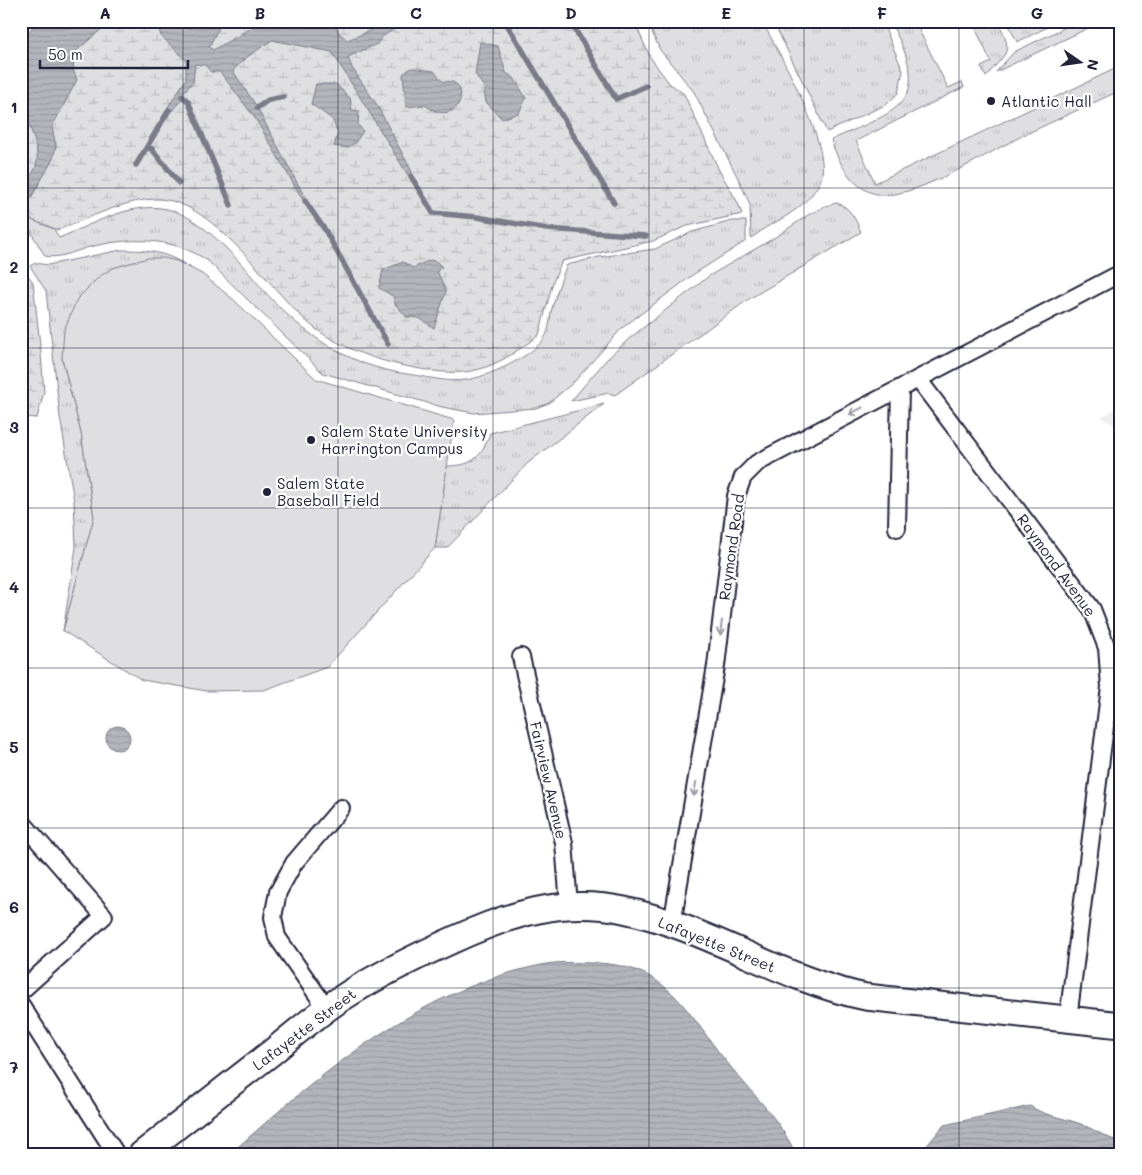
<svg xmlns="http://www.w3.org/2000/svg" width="1142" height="1175" viewBox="0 0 1142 1175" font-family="Mali,sans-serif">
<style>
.built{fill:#eeeef1}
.grass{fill:url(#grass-tufts);stroke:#80808e}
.wetland{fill:url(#wetland-marsh);stroke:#80808e}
.garden{fill:#dfdfe2;stroke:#80808e}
.water{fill:url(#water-rules);stroke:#7a7a88}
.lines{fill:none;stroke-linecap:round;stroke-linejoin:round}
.stream{stroke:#7a7a88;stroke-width:5.5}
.street-casing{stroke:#22223b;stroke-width:20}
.primary-casing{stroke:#22223b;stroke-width:29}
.street{stroke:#fff;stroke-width:16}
.primary{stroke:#fff;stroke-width:25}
.oneway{stroke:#9c9ca7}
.grid{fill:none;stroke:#22223b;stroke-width:1;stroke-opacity:0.55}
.poi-dot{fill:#22223b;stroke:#fff;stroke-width:2}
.labels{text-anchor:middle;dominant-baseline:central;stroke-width:4.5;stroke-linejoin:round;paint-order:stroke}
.poi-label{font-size:15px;fill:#22223b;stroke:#fff;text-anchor:start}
.street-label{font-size:15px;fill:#22223b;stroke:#fff}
.neatline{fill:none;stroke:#22223b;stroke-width:2}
.grid-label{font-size:16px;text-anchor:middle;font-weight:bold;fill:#22223b}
</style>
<defs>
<pattern id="grass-tufts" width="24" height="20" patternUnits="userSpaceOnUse" patternTransform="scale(1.25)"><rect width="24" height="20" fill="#dfdfe2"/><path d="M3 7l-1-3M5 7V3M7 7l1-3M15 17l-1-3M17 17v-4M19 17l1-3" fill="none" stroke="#bfbfc3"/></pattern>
<pattern id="wetland-marsh" width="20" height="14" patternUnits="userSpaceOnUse" patternTransform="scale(1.25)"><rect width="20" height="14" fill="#dfdfe2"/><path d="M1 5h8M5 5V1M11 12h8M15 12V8" fill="none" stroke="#bfbfc3"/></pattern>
<pattern id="water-rules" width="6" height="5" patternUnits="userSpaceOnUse" patternTransform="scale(1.25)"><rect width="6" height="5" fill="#b4b4bc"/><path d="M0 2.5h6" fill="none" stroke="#9a9aa2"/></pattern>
</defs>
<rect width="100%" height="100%" fill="#fff"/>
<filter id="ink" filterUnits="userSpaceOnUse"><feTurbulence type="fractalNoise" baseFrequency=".02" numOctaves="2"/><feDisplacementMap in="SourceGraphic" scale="10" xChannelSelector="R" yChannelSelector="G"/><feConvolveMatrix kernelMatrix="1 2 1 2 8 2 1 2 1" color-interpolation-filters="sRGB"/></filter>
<g filter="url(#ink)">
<path class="built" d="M1121,406V429L1101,417Z"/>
<g class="grass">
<path d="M647,21H762C778,52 837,152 819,184C809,202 789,216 770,225C764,228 758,234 751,238L750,205L740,182L694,92L660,50Z"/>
<path d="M773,21H882L903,71L898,93L887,104L827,132Z"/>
<path d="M972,21H998C1014,55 1007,50 986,77L981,67L991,62Z"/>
<path d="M1007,21H1060L1017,42Z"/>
<path d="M1078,21H1103L996,72L1014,52Z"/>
<path d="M916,24L948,88L962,82L964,87L856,141L875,183L1121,66V90C1089,105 1056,120 1024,135C989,152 920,196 883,195C854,193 839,164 831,140C895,111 935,105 893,27Z"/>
<path d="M836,203C850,206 856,220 861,232L749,299L615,395L609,393L571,401L606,360L630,338L709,276L774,238L808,215L825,206Z"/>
<path d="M21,206L32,220L54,229L59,238C93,224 137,198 174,211C203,221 235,256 254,279C293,327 344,366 407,374C436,378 455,386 485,375C502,369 535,354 545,337C549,331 550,319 551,312C556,295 560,281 567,265L599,257L655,249L692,232L732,221H746V241L694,274L622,328L574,382L549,403L536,408L474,413L442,407L323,373L208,261C171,236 128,237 86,248C74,252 58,259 45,256L32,234Z"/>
<path d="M121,250C151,250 166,252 191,268C161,254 144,259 113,268L62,358L81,433L94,517L63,631L76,547L74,501L60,417L46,291L30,266L35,263L48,265Z"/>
<path d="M604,404L528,463L447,548H435L447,466C473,466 482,457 490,433Z"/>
</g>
<g class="wetland">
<path d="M21,21H634L650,57L669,83L684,94L719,170L738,203L742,214L687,226L653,241L562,261L553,282L539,335C490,372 470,379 410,367C378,361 343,349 316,329C271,295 218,202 159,199C128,198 87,219 58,230L32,220L21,205Z"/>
<path d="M21,266L33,282L41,354L44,392L37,418L21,417Z"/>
</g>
<path class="garden" d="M148,258H164L177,261L202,274L234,300L316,379L454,420L435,548L327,667L264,690L207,691L142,680L63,631L94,517L81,433L62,358L64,330L77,299L100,276L113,268Z"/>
<g class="water">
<path d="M39,21H111L75,52L73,69L77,80L52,127L56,146L53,159L31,198L21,197V184C42,169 39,155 32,133C29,124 29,119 21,113C21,83 12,41 39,21Z"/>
<path d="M156,21H222L209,47L213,50L264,21L309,26L310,21H333L339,33L347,40C367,33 386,21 406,21L382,37L377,44L348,57L352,68L377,105L412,172L411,180L332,52L272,40L243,60L233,71L255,104L308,203L303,200L255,118L220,72H211L205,65L195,64L193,82L182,94V99L172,111L166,110L186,79V60L161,36Z"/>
<path d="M480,42L498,46L506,73L514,78L526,98L519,113L502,119L486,102L483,86L475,74Z"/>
<path d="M411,68L434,71L443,82C474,75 462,133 425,105L406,107L403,74Z"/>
<path d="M316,84H336L350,98L352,110L359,111L358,125L363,131L355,143L347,148L334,146L338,133L332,119L311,104Z"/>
<path d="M430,260L437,262L442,267L437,271L446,291L434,328L419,318L407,317L395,304L393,296L379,288L383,270L403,262L413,268Z"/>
<circle cx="118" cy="738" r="12"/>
<path d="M595,963C671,965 687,1015 730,1066C754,1096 776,1115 794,1150V1154H230C321,1073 418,990 541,965C558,961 577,963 595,963Z"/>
<path d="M1030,1106C1045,1116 1061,1117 1078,1123C1093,1128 1105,1138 1121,1142V1154H915L924,1149L944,1125Z"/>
</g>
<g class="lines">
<g class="stream">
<path d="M505,21L614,203"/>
<path d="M570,21L616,99L646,86"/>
<path d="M182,96L188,101L231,205"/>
<path d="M257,108L268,100L284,97"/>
<path d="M147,148L152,149L179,183"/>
<path d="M136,165L169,110"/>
<path d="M411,176L433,213L477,217L547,229L646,236"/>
<path d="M305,201L325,230L388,344"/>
</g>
<g class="street-casing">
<g id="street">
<path d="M918,379L1092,609L1107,648L1110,687L1068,1019"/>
<path d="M897,528L900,389"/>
<path d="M521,657L564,843L569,905"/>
<path d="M21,821L104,916L21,991"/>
<path d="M672,924L716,666L736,496L743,477L757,463L1121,273"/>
<path d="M21,1005L116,1154"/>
<path d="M327,1009L277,937L273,917L278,892L294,863L341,808"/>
</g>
</g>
<g class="primary-casing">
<path id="primary" d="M142,1154C185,1120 228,1086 271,1053C293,1035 315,1016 339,1000C375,976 415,957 455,939C510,914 563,897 624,910C709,928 782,980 866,997L1121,1025"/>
</g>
<use href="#street" class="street"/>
<use href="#primary" class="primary"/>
</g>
<defs><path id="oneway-shaft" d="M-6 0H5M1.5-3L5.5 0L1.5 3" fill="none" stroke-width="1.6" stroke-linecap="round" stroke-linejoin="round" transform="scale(1.25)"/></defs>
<g class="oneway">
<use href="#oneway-shaft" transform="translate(856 411) rotate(152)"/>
<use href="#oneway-shaft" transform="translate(721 628) rotate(97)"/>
<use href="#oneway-shaft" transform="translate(695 789) rotate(100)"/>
</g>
</g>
<path class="grid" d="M183,21V1154M338,21V1154M493,21V1154M649,21V1154M804,21V1154M959,21V1154M21,188H1121M21,348H1121M21,508H1121M21,668H1121M21,828H1121M21,988H1121"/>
<g class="poi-dot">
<circle cx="991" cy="101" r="5"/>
<circle cx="311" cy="440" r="5"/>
<circle cx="267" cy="492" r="5"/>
</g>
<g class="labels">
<g class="poi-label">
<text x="1001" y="101">Atlantic Hall</text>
<text x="321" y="431">Salem State University<tspan x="321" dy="17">Harrington Campus</tspan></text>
<text x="277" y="483">Salem State<tspan x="277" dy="17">Baseball Field</tspan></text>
</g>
<g class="street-label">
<text transform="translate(731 547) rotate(-82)">Raymond Road</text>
<text transform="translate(1057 565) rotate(54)">Raymond Avenue</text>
<text transform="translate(549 780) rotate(77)">Fairview Avenue</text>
<text transform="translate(717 944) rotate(22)">Lafayette Street</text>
<text transform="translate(304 1029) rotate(-37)">Lafayette Street</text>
</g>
</g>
<rect width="1142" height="1175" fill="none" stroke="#fff" stroke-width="55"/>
<g transform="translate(1080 62) rotate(103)" stroke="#ffffff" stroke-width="4" paint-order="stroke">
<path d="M0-4L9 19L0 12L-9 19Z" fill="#22223b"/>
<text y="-8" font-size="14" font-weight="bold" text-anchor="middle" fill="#22223b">N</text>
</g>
<path d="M40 60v8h148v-8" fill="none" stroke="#22223b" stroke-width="2.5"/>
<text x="48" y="60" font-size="15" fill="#22223b" stroke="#ffffff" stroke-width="4" paint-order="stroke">50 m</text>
<rect x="28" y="28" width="1086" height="1120" class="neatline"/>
<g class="grid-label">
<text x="105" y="19">A</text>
<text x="260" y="19">B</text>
<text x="416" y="19">C</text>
<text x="571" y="19">D</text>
<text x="726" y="19">E</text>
<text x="882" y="19">F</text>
<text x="1037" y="19">G</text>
<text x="14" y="113">1</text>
<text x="14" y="273">2</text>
<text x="14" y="433">3</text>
<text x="14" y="593">4</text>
<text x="14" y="753">5</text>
<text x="14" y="913">6</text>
<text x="14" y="1073">7</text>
</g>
</svg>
